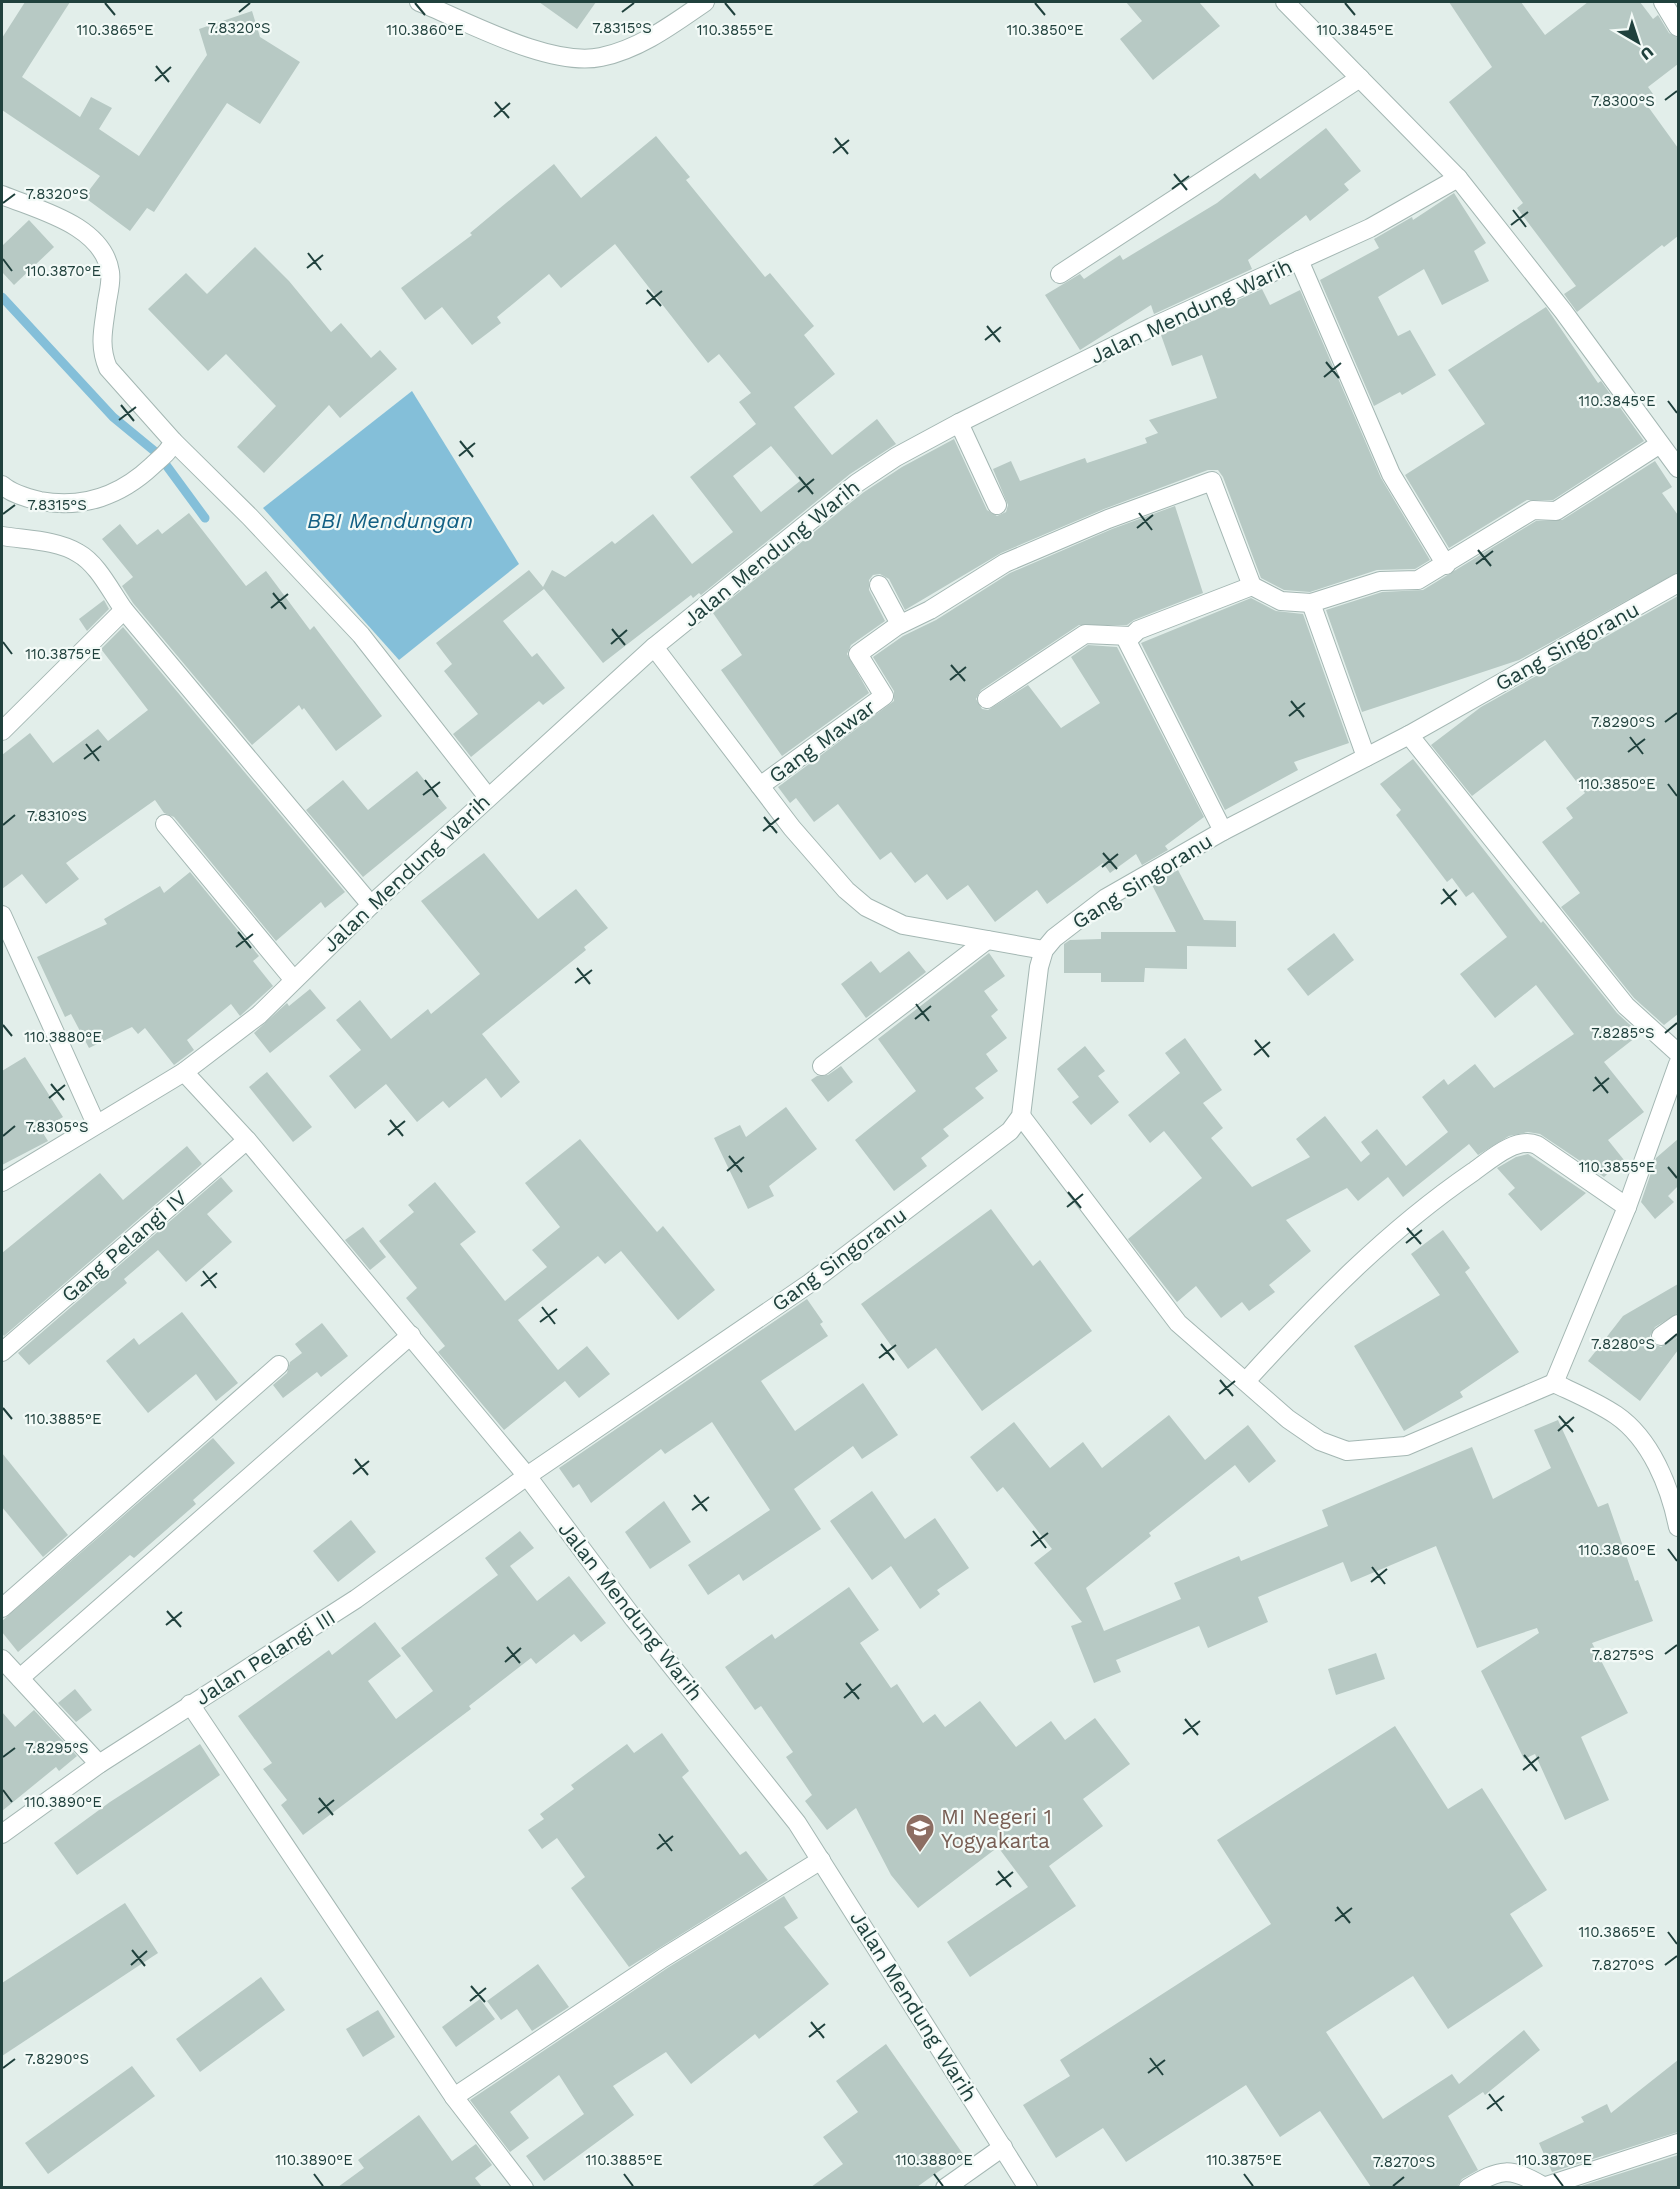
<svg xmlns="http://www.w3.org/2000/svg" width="1680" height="2189" viewBox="0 0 1680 2189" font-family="'Work Sans',sans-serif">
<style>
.water{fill:#84bfd9}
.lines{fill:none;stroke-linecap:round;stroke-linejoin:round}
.stream{stroke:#84bfd9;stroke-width:9}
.building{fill:#b7c9c4;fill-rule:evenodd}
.minor-casing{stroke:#a4b7b3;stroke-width:20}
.minor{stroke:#fff;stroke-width:18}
.ticks{fill:none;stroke:#20413d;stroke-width:2}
.labels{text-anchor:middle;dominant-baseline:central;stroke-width:4.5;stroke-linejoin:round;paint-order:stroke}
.street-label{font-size:21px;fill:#20413d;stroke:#f3faf7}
.education-label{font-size:21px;fill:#785e54;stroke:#f3faf7;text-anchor:start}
.water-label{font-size:22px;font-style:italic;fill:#136084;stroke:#f3faf7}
.ticks-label{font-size:15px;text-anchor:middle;fill:#20413d;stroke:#f3faf7;stroke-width:4.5;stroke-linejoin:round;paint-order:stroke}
</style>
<rect width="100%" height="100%" fill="#e2eeea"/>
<path class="water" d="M412,391L519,564L399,660L263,508Z"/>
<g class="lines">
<path class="stream" d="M2,297L113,417L158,454L205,518"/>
</g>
<g class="building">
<path d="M25,2H70L22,77L80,117L91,97L112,108L99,129L139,156L207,55L199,29L252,11L260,37L300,62L260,124L227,103L154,212L147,208L130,231L84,197L100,176L2,110V38Z"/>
<path d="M539,2H596L577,29Z"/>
<path d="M1126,2H1199L1220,26L1153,80L1120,39L1142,21Z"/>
<path d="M1449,2H1521L1545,35L1588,2H1640L1653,19L1658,15L1669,33L1678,38V64L1648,87L1653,94L1644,101L1678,148V236L1664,247L1662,245L1577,312L1564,294L1576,286L1517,208L1523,203L1449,102L1492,67Z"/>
<path d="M1326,128L1361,171L1344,184L1349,190L1310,221L1306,215L1248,260L1252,269L1154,314L1151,305L1080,350L1045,295L1080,274L1084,279L1120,255L1123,260L1217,203L1255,173L1260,179Z"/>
<path d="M656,136L690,177L686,180L765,277L770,273L814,326L804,335L835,374L794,407L832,455L877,419L896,444L850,474L701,595L699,593L693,598L691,595L603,663L544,589L503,621L532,657L537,653L565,688L543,705L539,701L471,757L453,734L478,714L444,671L452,664L436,643L529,570L543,587L552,570L565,577L612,541L615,544L653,514L692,564L733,532L690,477L756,424L739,402L751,393L719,354L708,363L615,244L561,288L549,274L497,317L501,323L472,345L442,307L425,320L401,288L472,235L470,233L500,208L554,164L581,198ZM771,446L800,481L761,512L733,476Z"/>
<path d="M1454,193L1486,243L1474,251L1489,281L1442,305L1424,269L1378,297L1398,336L1410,330L1436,375L1402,395L1400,392L1374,406L1320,280L1379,248L1374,239L1412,217L1413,220Z"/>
<path d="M29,220L54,247L14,285L2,272V246Z"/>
<path d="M255,247L289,281L331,332L341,323L371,358L380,350L397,369L340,418L329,405L264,473L237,447L276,406L226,354L208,371L148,309L186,273L207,294Z"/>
<path d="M1262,289L1270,305L1300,290L1381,478L1430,560L1415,569L1377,570L1310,592L1284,590L1261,578L1223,477L1218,470H1208L1104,509L1001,553L905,610L889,579L880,574L873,575L869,580V590L885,621L851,645L847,654L869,693L782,756L721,670L742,655L713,613L864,492L902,467L954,439L987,510L997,516L1006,512L1008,505L993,469L1011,461L1020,481L1085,458L1087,463L1147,443L1145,438L1158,433L1149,420L1217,398L1202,355L1172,366L1161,335Z"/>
<path d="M1546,307L1598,383L1601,381L1644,441L1553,500H1527L1449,548L1405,475L1485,424L1448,370Z"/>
<path d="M1655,461L1672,487L1662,493L1678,515V572L1519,660L1362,712L1326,610L1382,592L1423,590L1536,521L1562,520Z"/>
<path d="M1175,506L1203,593L1134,620L1127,625H1079L981,690L976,699L982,709L988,710L1028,685L1061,728L1100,703L1071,657L1088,645L1117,647L1204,817L1165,846L1168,850L1142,865L1136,854L1110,873L1103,863L1047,904L1037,890L995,922L968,885L947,900L927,874L915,883L891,852L880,860L838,804L814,822L796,798L790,803L778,787L894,701V691L873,657L903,636L936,620L1010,573L1112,529Z"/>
<path d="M189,513L246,586L266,571L310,630L314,626L382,716L336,751L304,708L302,710L299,705L252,745L133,603L122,586L133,577L102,539L120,524L137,545L158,529L162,534Z"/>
<path d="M1678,596V1014L1664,1025L1634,998L1561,907L1580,893L1542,842L1573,818L1566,808L1585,793L1545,740L1472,796L1431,745L1481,707Z"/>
<path d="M1251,598L1276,611L1303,614L1349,743L1294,762L1298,770L1225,810L1141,643Z"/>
<path d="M104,600L109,609L87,631L79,619Z"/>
<path d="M123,627L345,892L325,908L321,902L276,941L174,817L164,813L155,800L66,863L79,879L46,904L22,874L2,889V755L30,733L53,763L98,729L108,741L148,710L101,649Z"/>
<path d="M1413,759L1541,923L1543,921L1617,1013L1640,1034L1604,1062L1644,1112L1608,1140L1624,1160L1604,1177L1540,1134L1528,1132L1509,1136L1478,1155L1469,1144L1403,1197L1388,1177L1358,1201L1347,1188L1286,1220L1311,1251L1269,1285L1275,1292L1249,1311L1242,1302L1221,1318L1196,1286L1177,1302L1128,1239L1202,1178L1164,1131L1150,1143L1128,1115L1180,1073L1165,1053L1185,1038L1222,1090L1203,1103L1223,1128L1211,1138L1252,1187L1310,1157L1296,1139L1325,1116L1361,1162L1370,1154L1361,1142L1377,1129L1406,1166L1448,1132L1422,1097L1444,1079L1448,1085L1475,1064L1494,1088L1574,1034L1536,985L1495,1018L1460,974L1507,937L1473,892L1466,897L1452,878L1447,882L1396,815L1401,810L1380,784Z"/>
<path d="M417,771L447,808L363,877L306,810L343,780L368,810Z"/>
<path d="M484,853L538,919L576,889L608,928L584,947L586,950L482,1034L520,1082L501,1098L486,1078L449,1108L443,1101L417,1122L386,1084L355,1109L329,1076L361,1050L336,1020L360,1000L391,1039L428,1009L431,1014L480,974L421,901Z"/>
<path d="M1178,870L1204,920L1236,921V947L1187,946V969L1145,968L1144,982H1101V973H1064V944L1070,940L1101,939V932H1176L1152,885Z"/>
<path d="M190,872L259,956L253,961L273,986L240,1016L231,1004L187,1040L194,1050L174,1065L145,1028L138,1034L132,1027L89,1048L71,1014L65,1017L37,957L107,924L104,919L160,886L164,893Z"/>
<path d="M1334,933L1354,960L1308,996L1287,969Z"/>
<path d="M909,951L926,972L866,1018L841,984L871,961L880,973Z"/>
<path d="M989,953L1005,976L984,991L998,1010L991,1016L1007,1038L986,1054L998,1071L975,1088L984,1098L943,1129L949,1136L921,1158L927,1166L894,1191L855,1140L916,1091L878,1039Z"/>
<path d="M310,989L326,1008L270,1053L254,1033L287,1003L289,1006Z"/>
<path d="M1085,1046L1105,1071L1098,1076L1119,1102L1091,1125L1072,1102L1079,1097L1057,1069Z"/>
<path d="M25,1057L63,1117L41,1130L48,1141L2,1165V1071Z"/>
<path d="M841,1066L853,1082L828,1102L811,1080L817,1076L828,1075Z"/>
<path d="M267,1072L312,1127L293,1142L249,1087Z"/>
<path d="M786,1107L817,1149L769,1186L774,1196L748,1209L714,1138L740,1125L746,1137Z"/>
<path d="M580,1139L657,1232L663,1226L715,1290L678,1320L621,1251L605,1264L598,1256L518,1320L558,1370L587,1346L610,1374L579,1398L565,1381L504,1430L438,1352L445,1346L406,1298L417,1288L379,1241L414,1212L408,1205L435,1182L476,1232L460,1244L505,1301L547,1267L532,1250L560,1227L525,1183Z"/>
<path d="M1678,1139V1186L1668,1196L1674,1202L1655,1219L1641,1202L1656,1158Z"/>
<path d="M187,1146L202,1164L4,1336L2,1333V1253L100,1173L123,1200Z"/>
<path d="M1528,1154L1586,1193L1541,1231L1508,1194L1515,1188L1497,1168L1516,1157Z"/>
<path d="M221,1177L233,1191L207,1214L232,1242L186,1282L158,1250L124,1279L127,1283L29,1365L18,1353Z"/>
<path d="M991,1209L1033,1266L1040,1260L1092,1331L982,1411L936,1348L908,1369L861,1304Z"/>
<path d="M363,1227L386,1257L370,1270L345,1240Z"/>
<path d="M1443,1230L1470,1268L1465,1272L1519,1352L1460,1392L1463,1397L1404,1431L1354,1346L1440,1295L1411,1254Z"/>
<path d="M1678,1284V1313L1655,1327L1650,1336L1652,1343L1661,1347L1678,1337V1350L1640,1401L1588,1361L1623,1316Z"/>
<path d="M807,1299L823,1322L820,1324L828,1336L761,1381L795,1431L863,1383L898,1435L862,1459L853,1446L794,1489L821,1529L743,1581L739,1574L708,1595L688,1565L770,1510L712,1422L665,1454L661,1449L591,1503L579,1484L573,1488L559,1468Z"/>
<path d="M182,1312L238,1383L216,1401L196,1374L148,1413L106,1361L134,1338L139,1345Z"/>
<path d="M322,1323L348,1356L321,1377L317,1372L283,1398L273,1385L287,1373L290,1362L302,1353L295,1344Z"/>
<path d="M1169,1415L1205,1460L1248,1425L1276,1461L1249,1483L1235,1465L1149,1533L1151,1536L1086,1588L1104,1631L1181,1599L1174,1583L1239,1556L1241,1561L1328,1526L1322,1510L1472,1447L1493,1499L1551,1468L1534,1430L1558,1420L1598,1507L1608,1503L1635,1581L1638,1580L1653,1621L1592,1643L1628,1713L1581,1737L1609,1800L1565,1820L1535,1754L1524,1759L1481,1671L1539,1633L1537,1628L1477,1648L1436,1546L1351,1582L1343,1562L1258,1597L1268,1622L1208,1648L1199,1626L1116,1660L1121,1672L1094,1683L1071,1626L1082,1622L1034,1563L1052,1549L1003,1487L997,1492L970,1457L1014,1422L1050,1468L1083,1442L1102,1468Z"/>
<path d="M213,1438L235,1463L193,1500L196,1504L134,1558L130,1555L18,1652L2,1632V1621Z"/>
<path d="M2,1453L68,1535L43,1557L2,1507Z"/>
<path d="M872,1491L905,1539L935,1518L969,1568L937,1590L940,1594L920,1609L891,1566L872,1580L830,1521Z"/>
<path d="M664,1501L691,1542L650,1569L625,1532Z"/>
<path d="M351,1520L376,1552L338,1582L313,1551Z"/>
<path d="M520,1531L534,1548L510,1566L537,1601L569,1576L606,1623L581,1642L574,1634L536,1664L531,1658L469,1706L471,1709L303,1835L281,1805L287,1800L263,1769L272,1763L238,1716L329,1650L332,1655L375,1622L401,1656L368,1681L396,1719L433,1691L401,1648L498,1575L485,1558Z"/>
<path d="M849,1587L879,1630L860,1643L891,1688L897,1684L923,1723L935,1714L945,1727L980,1701L1016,1747L1051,1721L1065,1740L1095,1718L1130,1764L1083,1799L1103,1826L1049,1866L1076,1906L970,1977L947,1942L1028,1887L998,1847L918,1908L891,1875L856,1808L827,1830L805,1801L812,1795L786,1757L793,1752L761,1706L755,1710L725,1667L772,1634L775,1639Z"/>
<path d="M1376,1653L1385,1679L1336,1695L1328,1669Z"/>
<path d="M75,1689L92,1710L76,1722L58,1703Z"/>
<path d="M34,1710L77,1756L59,1771L56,1767L2,1811V1712L15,1727Z"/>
<path d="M1395,1726L1448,1809L1482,1788L1547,1890L1510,1914L1543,1966L1448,2029L1413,1976L1326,2032L1383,2119L1452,2074L1459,2084L1524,2030L1540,2050L1485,2095L1483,2092L1448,2116L1478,2170L1462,2179L1457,2187H1371L1320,2111L1280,2137L1246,2085L1126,2162L1103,2128L1056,2158L1023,2105L1070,2076L1060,2060L1271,1924L1217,1840Z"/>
<path d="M662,1733L689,1771L682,1777L740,1855L746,1851L768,1880L629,1967L571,1888L585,1877L557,1838L542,1849L528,1830L544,1819L540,1814L574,1789L571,1785L627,1744L634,1753Z"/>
<path d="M200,1744L220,1775L77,1875L54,1843L110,1802Z"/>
<path d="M784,1896L798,1918L784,1927L829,1984L759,2039L755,2034L691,2084L666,2052L613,2086L634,2115L544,2181L526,2156L584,2114L559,2075L510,2112L529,2138L510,2152L470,2100L669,1967Z"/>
<path d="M125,1903L158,1953L2,2056V1983Z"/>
<path d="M538,1964L569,2007L532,2031L517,2009L501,2020L487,2001Z"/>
<path d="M261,1977L285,2010L200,2072L176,2039Z"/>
<path d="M480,1999L495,2019L456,2047L442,2027Z"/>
<path d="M378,2010L395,2037L363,2057L346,2029Z"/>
<path d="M886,2044L963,2154L917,2187H811L843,2164L823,2137L858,2112L836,2081Z"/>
<path d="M1678,2060V2132L1552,2172L1539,2143L1584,2122L1581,2117L1607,2104L1611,2113Z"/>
<path d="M132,2066L155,2096L48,2174L25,2143Z"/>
<path d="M419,2115L452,2161L476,2144L492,2165L475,2178L482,2187H338L364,2168L358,2160Z"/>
<path d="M1678,2155V2187H1578Z"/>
</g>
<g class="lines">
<g class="minor-casing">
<g id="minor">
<path d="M419,2C466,21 551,68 601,57C640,49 673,24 705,2"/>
<path d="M1285,2L1458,178L1563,311L1678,468"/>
<path d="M1663,2L1678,27"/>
<path d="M2,195C38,210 103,225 110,272C112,283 107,297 106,309C103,330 99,347 108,368L173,441C170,452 160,458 152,466C121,495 83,509 40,501C27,498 12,494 2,485"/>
<path d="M1299,260L1391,474L1446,565"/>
<path d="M1060,274L1360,78"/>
<path d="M959,423L997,505"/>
<path d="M173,441L250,517L361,635L487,796"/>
<path d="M2,536C26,540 57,540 78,553C98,564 111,592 124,610L371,905"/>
<path d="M879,585L900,624"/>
<path d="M1252,586L1281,601L1311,603L1380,581L1418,580L1533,510L1556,511L1660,444"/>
<path d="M1311,603L1366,757"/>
<path d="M654,647L792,828L846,890L866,907L903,925L1044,950"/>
<path d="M987,699L1085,634L1130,636"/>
<path d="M2,731L124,610"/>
<path d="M1409,735L1626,1006L1678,1053"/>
<path d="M760,786L884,696L858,654L897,626L930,610L1005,563L1108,519L1212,481L1252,586L1138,630L1127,641L1223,831"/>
<path d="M165,824L293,979"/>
<path d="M2,915L96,1124"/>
<path d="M822,1066L987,940"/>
<path d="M184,1072L247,1140L527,1476L634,1619L797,1823L1028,2188"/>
<path d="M1021,1116L1178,1323L1288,1419L1320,1441L1347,1451L1406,1446L1554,1383C1575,1393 1597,1402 1616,1415C1651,1439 1670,1487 1678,1527"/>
<path d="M2,1182L184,1072L259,1015L371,905L654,647L857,483L896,457L959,423L1152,327L1370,228L1458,178"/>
<path d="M1661,1336L1678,1324"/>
<path d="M2,1352L247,1140"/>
<path d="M1247,1380C1316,1304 1387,1231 1473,1172C1490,1160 1516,1136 1537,1145L1627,1207"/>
<path d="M1554,1383L1627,1207L1678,1064"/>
<path d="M2,1608L279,1365"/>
<path d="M2,1659L99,1764"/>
<path d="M20,1678L411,1335"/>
<path d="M190,1704L454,2097L524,2188"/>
<path d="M2,1834L99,1764L356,1599L527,1476L810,1283L1010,1131L1021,1116L1039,967L1044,950L1054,938L1106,898L1223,831L1409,735L1678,583"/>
<path d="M454,2097L663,1958L821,1860"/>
<path d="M945,2188L1003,2147"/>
<path d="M1468,2188C1501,2168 1510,2167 1543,2186"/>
<path d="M1540,2188L1678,2143"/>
</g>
</g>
<use href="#minor" class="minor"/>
</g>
<path class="ticks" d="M105,3L115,15M415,3L425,15M725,3L735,15M1035,3L1045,15M1345,3L1355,15M239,12L250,3M622,12L634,3M156,66L169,82M155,81L171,67M1665,100L1677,91M495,102L509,118M494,117L510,103M835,138L848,154M833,153L849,140M1174,174L1187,190M1172,189L1189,176M3,203L15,194M1513,210L1526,227M1511,225L1528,212M308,253L321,270M3,259L12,271M307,268L323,255M647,290L661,306M646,304L662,291M987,326L1000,342M985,340L1001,327M1326,362L1339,378M1324,377L1341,363M1668,401L1677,413M121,405L134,421M119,420L136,407M460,441L473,457M459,456L475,443M799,477L813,494M798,492L814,479M1139,513L1152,530M3,514L15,505M1137,528L1153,515M1478,550L1491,566M1476,564L1493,551M273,593L286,609M271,608L288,594M612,629L625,645M3,642L12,654M611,644L627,630M951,665L965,681M950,680L966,667M1291,701L1304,717M1289,716L1305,703M1665,722L1677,713M1630,737L1643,754M86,744L99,761M1628,752L1645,739M84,759L101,746M425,780L438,797M1668,784L1677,796M423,795L440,782M764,817L777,833M3,825L15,815M763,831L779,818M1103,853L1117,869M1102,867L1118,854M1443,889L1456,905M1441,904L1457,890M238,932L251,948M236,947L253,934M577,968L590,984M575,983L592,970M916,1004L929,1021M915,1019L931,1006M3,1025L12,1036M1665,1033L1677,1023M1255,1040L1269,1057M1254,1055L1270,1042M1595,1077L1608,1093M51,1084L64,1100M1593,1091L1609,1078M49,1098L65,1085M390,1120L403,1136M388,1135L405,1121M3,1136L15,1126M729,1156L742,1172M1668,1167L1677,1178M727,1171L744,1157M1068,1192L1081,1208M1067,1207L1083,1194M1407,1228L1421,1244M1406,1243L1422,1230M203,1271L216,1288M201,1286L217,1273M542,1307L555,1324M540,1322L557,1309M881,1344L894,1360M1665,1344L1677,1334M879,1358L896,1345M1220,1380L1233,1396M1219,1394L1235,1381M3,1408L12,1419M1559,1416L1573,1432M1558,1431L1574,1417M355,1459L368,1475M353,1474L369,1461M694,1495L707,1511M692,1510L709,1497M1033,1531L1046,1548M1031,1546L1048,1533M1668,1549L1677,1561M1372,1567L1385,1584M1371,1582L1387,1569M167,1611L181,1627M166,1625L182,1612M507,1647L520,1663M1665,1654L1677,1645M505,1662L521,1648M846,1683L859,1699M844,1698L861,1684M1185,1719L1198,1735M1183,1734L1200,1721M1524,1755L1537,1771M3,1757L15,1748M1523,1770L1539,1757M3,1790L12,1802M319,1798L333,1815M318,1813L334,1800M659,1834L672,1851M657,1849L673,1836M998,1871L1011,1887M996,1885L1013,1872M1337,1907L1350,1923M1335,1921L1352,1908M1668,1932L1677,1944M132,1950L145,1966M131,1965L147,1951M1665,1965L1677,1956M471,1986L485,2002M470,2001L486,1988M811,2022L824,2038M809,2037L825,2024M1150,2058L1163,2075M3,2068L15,2059M1148,2073L1165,2060M1489,2094L1502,2111M1487,2109L1504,2096M314,2174L323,2186M624,2174L633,2186M934,2174L943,2186M1244,2174L1253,2186M1554,2174L1563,2186M1393,2186L1404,2177"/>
<defs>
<g id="school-pin" transform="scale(1.5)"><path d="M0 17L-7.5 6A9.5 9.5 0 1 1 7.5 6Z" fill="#8d6e63" stroke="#f3faf7"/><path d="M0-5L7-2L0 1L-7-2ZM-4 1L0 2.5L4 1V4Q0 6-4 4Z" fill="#fff"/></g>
</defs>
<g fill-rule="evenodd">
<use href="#school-pin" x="920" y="1828"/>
</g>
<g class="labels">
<g class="street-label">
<text transform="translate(1191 311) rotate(-25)">Jalan Mendung Warih</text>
<text transform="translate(771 553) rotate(-39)">Jalan Mendung Warih</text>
<text transform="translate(1567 646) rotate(-29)">Gang Singoranu</text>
<text transform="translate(822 741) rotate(-36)">Gang Mawar</text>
<text transform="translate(406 873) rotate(-43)">Jalan Mendung Warih</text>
<text transform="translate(1142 881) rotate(-32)">Gang Singoranu</text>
<text transform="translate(124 1246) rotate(-41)">Gang Pelangi IV</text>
<text transform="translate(839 1259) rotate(-36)">Gang Singoranu</text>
<text transform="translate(631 1611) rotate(52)">Jalan Mendung Warih</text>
<text transform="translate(265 1657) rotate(-32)">Jalan Pelangi III</text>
<text transform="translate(914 2006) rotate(58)">Jalan Mendung Warih</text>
</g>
<g class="education-label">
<text x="941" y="1816">MI Negeri 1<tspan x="941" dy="24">Yogyakarta</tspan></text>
</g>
<g class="water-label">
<text x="390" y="520">BBI Mendungan</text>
</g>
</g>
<g class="ticks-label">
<text x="622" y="33">7.8315°S</text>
<text x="239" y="33">7.8320°S</text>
<text x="115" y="35">110.3865°E</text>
<text x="425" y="35">110.3860°E</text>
<text x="735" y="35">110.3855°E</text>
<text x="1355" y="35">110.3845°E</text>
<text x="1045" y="35">110.3850°E</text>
<text x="1623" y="106">7.8300°S</text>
<text x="57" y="199">7.8320°S</text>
<text x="63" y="276">110.3870°E</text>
<text x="1617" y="406">110.3845°E</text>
<text x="57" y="510">7.8315°S</text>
<text x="63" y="659">110.3875°E</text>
<text x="1623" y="727">7.8290°S</text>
<text x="1617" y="789">110.3850°E</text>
<text x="57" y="821">7.8310°S</text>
<text x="1623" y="1038">7.8285°S</text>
<text x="63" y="1042">110.3880°E</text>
<text x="57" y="1132">7.8305°S</text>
<text x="1617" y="1172">110.3855°E</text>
<text x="1623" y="1349">7.8280°S</text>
<text x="63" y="1424">110.3885°E</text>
<text x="1617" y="1555">110.3860°E</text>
<text x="1623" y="1660">7.8275°S</text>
<text x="57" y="1753">7.8295°S</text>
<text x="63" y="1807">110.3890°E</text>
<text x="1617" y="1937">110.3865°E</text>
<text x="1623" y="1970">7.8270°S</text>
<text x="57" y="2064">7.8290°S</text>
<text x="314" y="2165">110.3890°E</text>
<text x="624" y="2165">110.3885°E</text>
<text x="934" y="2165">110.3880°E</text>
<text x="1244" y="2165">110.3875°E</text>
<text x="1554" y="2165">110.3870°E</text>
<text x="1404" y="2167">7.8270°S</text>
</g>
<rect width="1680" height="2189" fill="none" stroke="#20413d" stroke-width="6"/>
<g transform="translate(1638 42) rotate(141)" stroke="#f3faf7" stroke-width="4.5" paint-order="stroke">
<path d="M0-4.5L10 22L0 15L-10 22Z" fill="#20413d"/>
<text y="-9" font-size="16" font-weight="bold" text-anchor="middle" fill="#20413d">U</text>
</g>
</svg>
